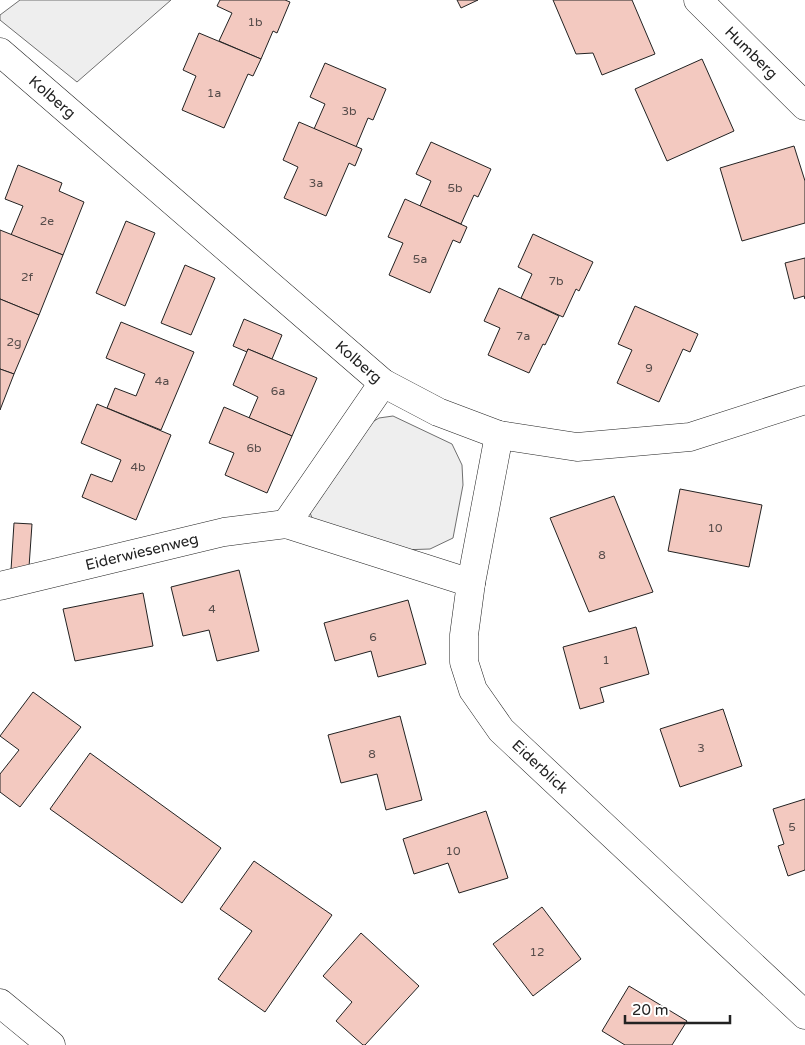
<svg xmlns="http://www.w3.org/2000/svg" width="805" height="1045" viewBox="0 0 805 1045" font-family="'Varela Round',sans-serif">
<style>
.green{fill:#eee;stroke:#6f6f6f}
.building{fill:#f3c9c0;stroke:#222}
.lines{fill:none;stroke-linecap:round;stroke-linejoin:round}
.minor-casing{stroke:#222;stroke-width:29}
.minor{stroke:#fff;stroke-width:28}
.labels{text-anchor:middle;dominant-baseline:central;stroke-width:4;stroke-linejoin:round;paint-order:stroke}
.number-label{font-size:12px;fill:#564c4a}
.street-label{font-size:15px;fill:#222;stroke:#fff}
</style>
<rect width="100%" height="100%" fill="#fff"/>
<g class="green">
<path d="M20,0H171L77,82L0,20V15Z"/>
<path d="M393,416L452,444L462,465L463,485L453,538L430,549L400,550L315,525L308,508L366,426L379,418Z"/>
</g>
<g class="building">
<path d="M220,0H285L290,2L277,33L273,31L261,59L219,41L232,13L217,6Z"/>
<path d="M457,0H478L461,8Z"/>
<path d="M553,0H632L655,54L602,75L593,53L576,54Z"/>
<path d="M199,33L261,59L253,76L248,74L224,128L182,110L196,76L183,70Z"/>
<path d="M702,59L734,131L667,161L635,89Z"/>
<path d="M325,63L386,89L373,120L368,118L356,147L314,129L325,104L310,97Z"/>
<path d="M299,122L362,149L355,166L349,163L326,216L284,198L298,167L283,160Z"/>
<path d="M431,142L491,169L478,197L474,195L461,224L420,206L431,181L416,174Z"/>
<path d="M794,146L805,181V223L742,241L720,168Z"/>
<path d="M18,165L62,183L59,191L84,202L63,255L11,235L23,206L5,199Z"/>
<path d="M405,199L467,227L460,243L453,240L430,293L389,275L403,243L388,237Z"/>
<path d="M126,221L155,233L125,306L96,293Z"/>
<path d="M0,230L63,255L39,315L0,299Z"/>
<path d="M533,234L593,262L579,291L576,289L563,317L521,298L532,274L518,267Z"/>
<path d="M805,258V299L804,296L794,299L785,263Z"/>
<path d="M185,265L215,278L191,335L161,323Z"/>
<path d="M499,288L559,316L545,345L543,344L529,373L488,355L500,328L484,321Z"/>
<path d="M0,299L39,315L14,374L0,369Z"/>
<path d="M635,306L698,334L690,352L683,349L659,402L617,383L632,350L618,344Z"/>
<path d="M244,319L282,335L272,359L248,349L247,352L233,346Z"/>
<path d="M121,322L194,352L161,430L107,408L115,388L136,396L145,374L106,358Z"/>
<path d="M248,349L317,378L292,436L249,418L258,397L233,385Z"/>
<path d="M0,369L14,374L0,410Z"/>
<path d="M97,404L171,435L136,520L82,497L91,474L112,482L121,460L81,443Z"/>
<path d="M224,407L292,436L267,493L225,475L234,453L209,443Z"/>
<path d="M680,489L762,505L749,567L668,551Z"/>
<path d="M614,496L653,592L589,612L550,518Z"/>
<path d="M14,523L32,524L29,567L11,570Z"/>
<path d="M239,570L259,651L217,661L209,630L183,636L171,587Z"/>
<path d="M143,593L153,646L75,661L63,609Z"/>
<path d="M408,600L426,664L378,677L371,651L335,661L324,623Z"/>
<path d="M636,627L649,674L600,688L604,702L580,709L563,647Z"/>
<path d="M33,692L81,727L20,807L0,792V774L19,750L0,736Z"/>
<path d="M723,709L742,766L680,787L660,729Z"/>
<path d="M400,716L422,800L386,810L377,774L341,783L328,735Z"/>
<path d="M90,753L221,848L182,903L50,809Z"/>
<path d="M805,799V870L788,876L778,846L784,844L773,809Z"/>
<path d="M486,811L508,878L459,893L448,863L414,874L403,839Z"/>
<path d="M254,861L332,915L265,1012L218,979L252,931L220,909Z"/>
<path d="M542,907L581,959L533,996L493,944Z"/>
<path d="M361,933L419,986L365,1045H363L336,1021L352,1002L323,976Z"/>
<path d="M629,986L687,1021L672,1045H625L602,1031Z"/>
</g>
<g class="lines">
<g class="minor-casing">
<g id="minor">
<path id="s1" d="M698,0L805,106"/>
<path id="s2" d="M0,52L383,383L438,412L499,435L577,447L690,437L805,400"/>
<path d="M383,383L286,524L471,583"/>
<path id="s3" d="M499,435L471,583L464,635V662L473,690L501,730L805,1015"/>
<path id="s4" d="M0,586L224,532L286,524"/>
<path d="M0,1003L51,1045"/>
</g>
</g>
<use href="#minor" class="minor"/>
</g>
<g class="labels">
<g class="number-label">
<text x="255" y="22">1b</text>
<text x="214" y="93">1a</text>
<text x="349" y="111">3b</text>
<text x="316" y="183">3a</text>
<text x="455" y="188">5b</text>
<text x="47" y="221">2e</text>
<text x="420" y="259">5a</text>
<text x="27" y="277">2f</text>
<text x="556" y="281">7b</text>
<text x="523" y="336">7a</text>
<text x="14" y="342">2g</text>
<text x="649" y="368">9</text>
<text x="162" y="381">4a</text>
<text x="278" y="391">6a</text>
<text x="254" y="448">6b</text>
<text x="138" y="467">4b</text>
<text x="715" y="528">10</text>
<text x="602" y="555">8</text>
<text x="212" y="609">4</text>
<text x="373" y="637">6</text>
<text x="606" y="660">1</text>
<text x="701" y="748">3</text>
<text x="372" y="754">8</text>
<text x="792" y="827">5</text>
<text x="453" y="851">10</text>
<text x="537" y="952">12</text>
</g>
<g class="street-label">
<text stroke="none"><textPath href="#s1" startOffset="75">Humberg</textPath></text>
<text stroke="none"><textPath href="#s2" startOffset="69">Kolberg</textPath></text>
<text stroke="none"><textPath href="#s2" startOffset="474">Kolberg</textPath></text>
<text stroke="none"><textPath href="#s4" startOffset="146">Eiderwiesenweg</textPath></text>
<text stroke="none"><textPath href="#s3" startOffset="362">Eiderblick</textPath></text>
</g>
</g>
<path d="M625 1015v8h105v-8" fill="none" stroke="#222222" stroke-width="2.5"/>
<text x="632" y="1015" font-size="15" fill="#222222" stroke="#ffffff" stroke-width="4" paint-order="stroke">20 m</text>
</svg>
